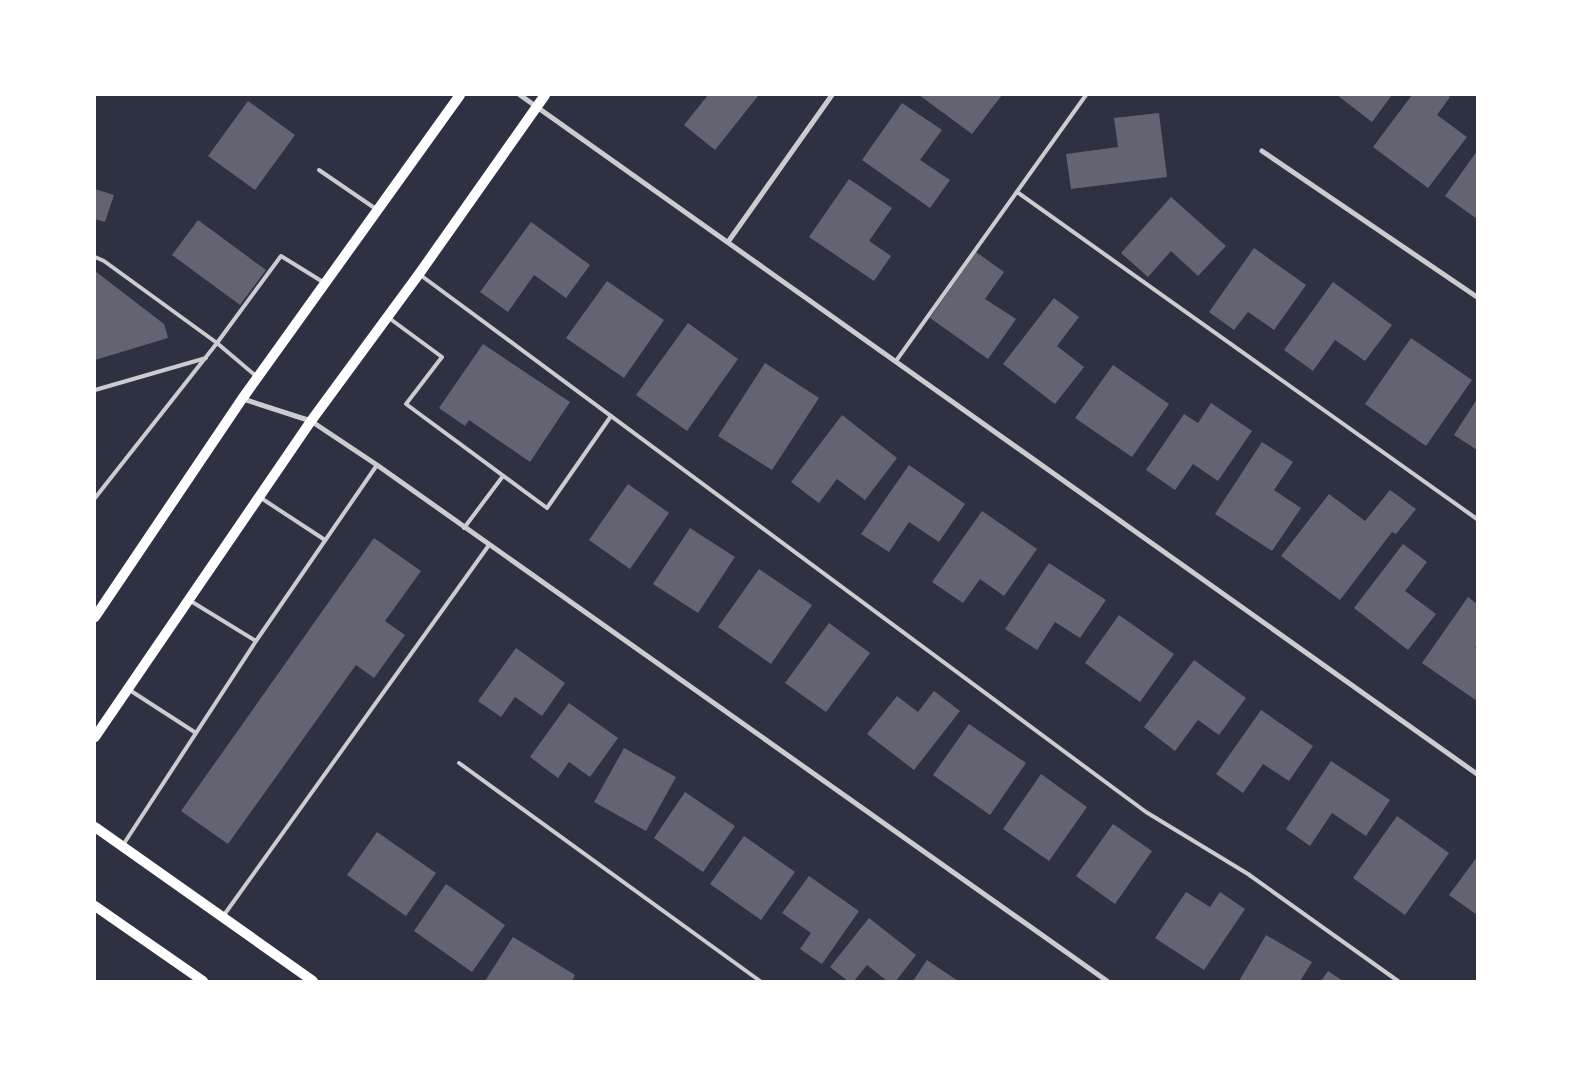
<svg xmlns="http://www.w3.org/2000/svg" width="1572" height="1076" viewBox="0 0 1572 1076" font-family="Helvetica,sans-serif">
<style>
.building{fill:#626471}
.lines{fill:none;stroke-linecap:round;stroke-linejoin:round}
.service{stroke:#caccd0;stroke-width:4}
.minor{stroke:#caccd0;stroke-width:5}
.secondary{stroke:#fff;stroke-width:10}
</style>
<rect width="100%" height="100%" fill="#2d3142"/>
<g class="building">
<path d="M708,95L758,96L715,150L684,125Z"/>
<path d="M919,95H1002L972,134Z"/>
<path d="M1337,95H1392L1372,122Z"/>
<path d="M1412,95H1447L1450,97L1437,115L1467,137L1428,188L1373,147Z"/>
<path d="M248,101L295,135L255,190L208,156Z"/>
<path d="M902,103L942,130L920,160L950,180L930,208L862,160Z"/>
<path d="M1159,113L1167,177L1071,189L1066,154L1118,147L1114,118Z"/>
<path d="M1477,151V219L1445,196Z"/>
<path d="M849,179L892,208L869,241L891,256L874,281L809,237Z"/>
<path d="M95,189L114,195L105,222L95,219Z"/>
<path d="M1171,197L1226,246L1198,276L1171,251L1148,277L1121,253Z"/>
<path d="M198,220L266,270L240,305L172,255Z"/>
<path d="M531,222L590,265L566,298L534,275L508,312L480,292Z"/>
<path d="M1254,248L1306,285L1274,330L1248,312L1234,330L1209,312Z"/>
<path d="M976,252L1004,272L985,299L1016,319L988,359L930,318Z"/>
<path d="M95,271L164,324L168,338L95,360Z"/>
<path d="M607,281L664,320L624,378L566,338Z"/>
<path d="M1333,282L1392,325L1365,361L1335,340L1313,371L1284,350Z"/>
<path d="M1054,298L1079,317L1057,346L1084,367L1055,404L1003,364Z"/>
<path d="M688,323L738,359L687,431L636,395Z"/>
<path d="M1411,338L1472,380L1426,446L1365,404Z"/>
<path d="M483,344L570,402L530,462L469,420L465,426L439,408Z"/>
<path d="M765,363L819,398L772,470L718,436Z"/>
<path d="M1113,365L1169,404L1132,457L1075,418Z"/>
<path d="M1477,399V450L1454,435Z"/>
<path d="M1211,403L1252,431L1218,481L1193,464L1175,490L1146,470L1184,414L1198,423Z"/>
<path d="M842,415L897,458L865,500L837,479L819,503L791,482Z"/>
<path d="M1262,442L1293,462L1274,490L1301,508L1272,551L1215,514Z"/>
<path d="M909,465L965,504L939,542L909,522L889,552L861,534Z"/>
<path d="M628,484L669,513L630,569L589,540Z"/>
<path d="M1390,490L1416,509L1396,534L1392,532L1340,600L1281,556L1329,494L1365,521Z"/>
<path d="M982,511L1037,549L1004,596L980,579L963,603L932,582Z"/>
<path d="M690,528L735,557L698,613L653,584Z"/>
<path d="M374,538L421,571L385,621L405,635L374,678L356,665L228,844L181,811Z"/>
<path d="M1403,544L1427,562L1405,591L1436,614L1408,650L1354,608Z"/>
<path d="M1049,563L1106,600L1080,638L1055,622L1037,650L1005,629Z"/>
<path d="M759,569L812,605L771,664L718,627Z"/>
<path d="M1468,597L1477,604V645L1475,648L1477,649V701L1422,663Z"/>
<path d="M1119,615L1174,654L1140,702L1085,663Z"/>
<path d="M829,623L870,653L826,712L785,683Z"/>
<path d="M516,648L565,683L542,716L515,697L501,717L478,701Z"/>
<path d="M1194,660L1246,698L1219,735L1198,720L1175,751L1144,727Z"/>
<path d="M934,691L960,711L914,770L867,734L897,696L918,712Z"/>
<path d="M569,703L618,738L590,777L569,762L558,778L530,757Z"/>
<path d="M1261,710L1313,746L1289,781L1263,764L1243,793L1216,774Z"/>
<path d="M969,724L1026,763L990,815L933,775Z"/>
<path d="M624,748L676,777L646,831L594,802Z"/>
<path d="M1331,761L1390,800L1366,836L1332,813L1310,846L1286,829Z"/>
<path d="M1041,774L1087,807L1049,861L1003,829Z"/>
<path d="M685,792L735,826L703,872L654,838Z"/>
<path d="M1397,816L1449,853L1405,915L1353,878Z"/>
<path d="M1113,824L1152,851L1115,904L1076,876Z"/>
<path d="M377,832L436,873L406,916L347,875Z"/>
<path d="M744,836L795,872L761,920L710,884Z"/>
<path d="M1477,857V915L1449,895Z"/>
<path d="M809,876L859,911L822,964L800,949L811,933L782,913Z"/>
<path d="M446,884L505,925L472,972L414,931Z"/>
<path d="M1186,892L1210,907L1220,892L1245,909L1204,970L1155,938Z"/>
<path d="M869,918L916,955L896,981H887L867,965L854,981H848L830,967Z"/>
<path d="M1266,935L1312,962L1300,981H1239Z"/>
<path d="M513,937L575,975L572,981H485Z"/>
<path d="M927,960L958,981H913Z"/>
<path d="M1328,971L1343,981H1321Z"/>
</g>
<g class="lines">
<g class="service">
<path d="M319,170L376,209"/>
<path d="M1017,192L1477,519"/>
<path d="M95,257L104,261L217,343L256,376"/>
<path d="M419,274L1146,812L1248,874L1398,981"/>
<path d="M389,318L442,357L406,404L547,508L611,416"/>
<path d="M896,361L1086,95"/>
<path d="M95,390L206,358"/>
<path d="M95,498L217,343L281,256L323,282"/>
<path d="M261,498L325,540"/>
<path d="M464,528L503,476"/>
<path d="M189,600L256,641"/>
<path d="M128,689L196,733"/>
<path d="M459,763L760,981"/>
<path d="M123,845L256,641L377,465"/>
<path d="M224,915L489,545"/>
</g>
<g class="minor">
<path d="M520,95L1477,774"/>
<path d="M1262,151L1477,297"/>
<path d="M728,242L832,95"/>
<path d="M243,399L311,421L377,465L1107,981"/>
</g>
<g class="secondary">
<path d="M95,617L242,399L460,95"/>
<path d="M95,737L311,421L419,274L545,95"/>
<path d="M95,827L313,981"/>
<path d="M95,906L203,981"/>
</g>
</g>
<rect width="1572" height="1076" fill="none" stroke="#ffffff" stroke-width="192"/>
</svg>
